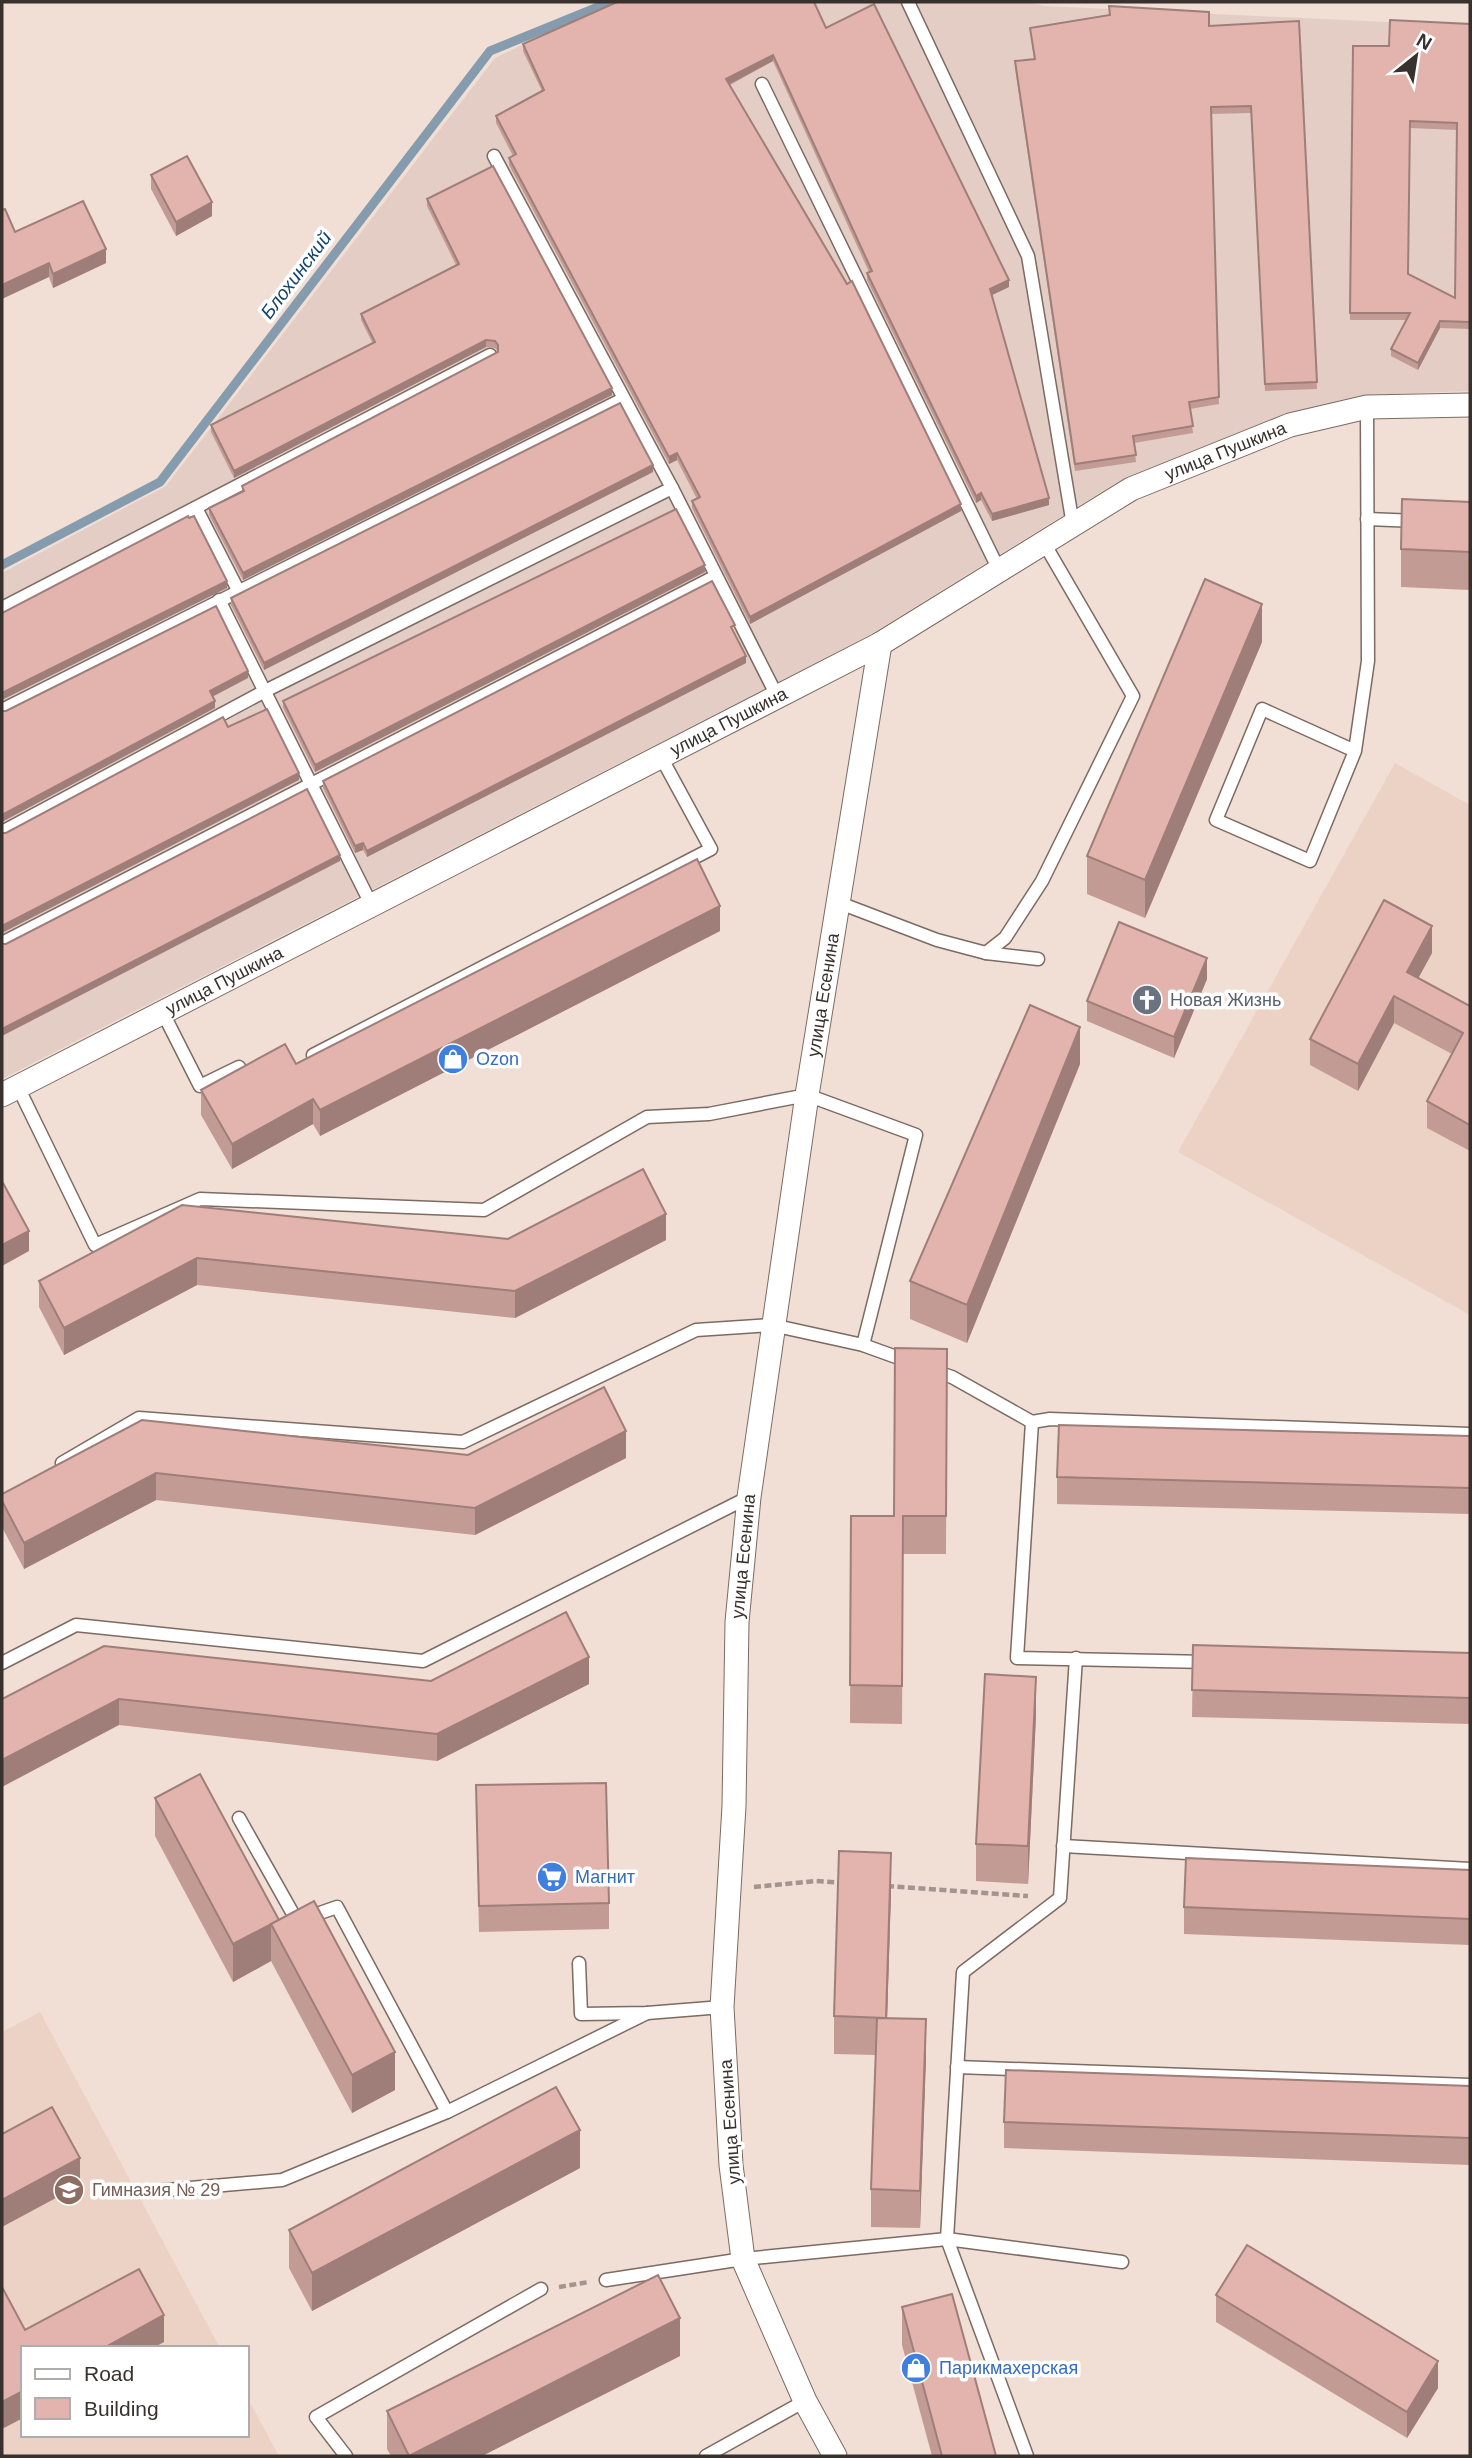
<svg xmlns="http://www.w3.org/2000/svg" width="1472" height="2458" viewBox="0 0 1472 2458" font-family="Arial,sans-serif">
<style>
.industrial{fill:#e4cdc4}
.built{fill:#ecd2c4}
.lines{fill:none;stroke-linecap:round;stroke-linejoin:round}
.stream{stroke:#859bae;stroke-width:9}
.service-casing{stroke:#7b6b62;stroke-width:15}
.minor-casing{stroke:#7b6b62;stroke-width:25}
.path{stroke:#a3958d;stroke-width:4.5;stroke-dasharray:7 3.5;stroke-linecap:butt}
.service{stroke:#fff;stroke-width:12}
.minor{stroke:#fff;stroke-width:23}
.wall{fill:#c39b95;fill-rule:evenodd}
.shaded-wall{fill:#9f7e79}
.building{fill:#e3b4ad;stroke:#9f7e79;stroke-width:2;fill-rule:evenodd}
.labels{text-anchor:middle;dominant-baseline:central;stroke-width:7;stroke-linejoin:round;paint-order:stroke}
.street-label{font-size:18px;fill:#38312d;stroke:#fff}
.worship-label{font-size:18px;fill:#5b616d;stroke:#fff;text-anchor:start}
.shop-label{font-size:18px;fill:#366cbe;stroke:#fff;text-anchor:start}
.education-label{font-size:18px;fill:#785e54;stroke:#fff;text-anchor:start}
.water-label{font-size:19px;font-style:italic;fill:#12456d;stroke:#fff}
</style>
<rect width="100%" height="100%" fill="#f1ded4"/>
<path class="industrial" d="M611,2H1026L1045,6L1470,26V391L1366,395L1278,416L1119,481L868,636L2,1079V573L166,486L495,58Z"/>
<g class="built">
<path d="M1395,763L1470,805V1315L1178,1152Z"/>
<path d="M40,2012L220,2348H23V2435H247V2397L279,2456H2V2032Z"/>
</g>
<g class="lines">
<path class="stream" d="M2,565L160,482L490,51L610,2"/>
<g class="service-casing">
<g id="service">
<path d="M908,2L1028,256L1073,525"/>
<path d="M762,84L999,570"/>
<path d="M494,156L672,488L777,696"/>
<path d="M196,508L238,590"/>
<path d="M1367,519L1417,521"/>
<path d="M219,600L372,906"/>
<path d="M2,608L490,355"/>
<path d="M2,710L623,399"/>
<path d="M1355,751L1262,709L1216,820L1310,861L1355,751L1368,661L1367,407"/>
<path d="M2,832L265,691L672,488"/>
<path d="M837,902L937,940L986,953L1038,959"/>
<path d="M2,943L716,576"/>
<path d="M986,953L1005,938L1042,881L1133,696L1044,543"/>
<path d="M163,1013L200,1086L239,1067"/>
<path d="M313,1055L711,849L661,757"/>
<path d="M18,1087L95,1245L200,1199L484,1210L647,1117L709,1114L807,1095L916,1135L863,1345"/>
<path d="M934,1371L952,1377L1032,1422L1017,1658L1208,1662"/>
<path d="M1032,1422L1050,1419L1470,1434"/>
<path d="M62,1463L139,1418L463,1442L696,1330L772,1325L863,1345L910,1362"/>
<path d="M2,1663L76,1625L423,1661L749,1497"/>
<path d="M239,1818L297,1921L337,1907L447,2112"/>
<path d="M1063,1846L1470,1869"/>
<path d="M579,1963L581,2014L647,2013L722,2007"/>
<path d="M957,2067L1470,2085"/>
<path d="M155,2191L282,2180L447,2112L647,2013"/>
<path d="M606,2280L743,2259L947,2239L963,1972L1060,1898L1076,1658"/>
<path d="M346,2456L316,2417L541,2289"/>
<path d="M706,2456L805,2401"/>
<path d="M1027,2456L947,2239L1122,2262"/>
</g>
</g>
<g class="minor-casing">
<g id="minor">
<path id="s1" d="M2,1095L880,644L1131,489L1290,425L1367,407L1470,405"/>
<path id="s2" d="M835,2456L805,2401L743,2259L731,2165L722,2007L734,1806L737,1622L749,1497L807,1095L880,644"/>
</g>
</g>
<g class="path">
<path d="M887,1886L1028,1896"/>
<path d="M754,1887L816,1881L843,1883"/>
<path d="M559,2287L589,2282"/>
</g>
<use href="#service" class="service"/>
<use href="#minor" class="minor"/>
</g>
<g class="wall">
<path d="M1109,6L1209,26L1299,21L1317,389L1265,391L1251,113L1211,114L1219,404L1190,409L1193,433L1134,443L1136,462L1075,471L1015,68V61L1034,59L1030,28L1109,15Z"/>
<path d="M1470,24V329L1440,328L1418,370L1391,356V349L1406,320H1350L1353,46H1389ZM1410,128L1457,130L1455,298L1408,274Z"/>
<path d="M826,28L1009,287L992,295L1049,505L992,521L981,500L976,503L867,280V273L869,272L773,61L730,85L961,511L750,624L692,508V501L697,499L677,460L669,464L509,165V158L513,156L496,123V116L542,91L523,51V44Z"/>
<path d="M151,175L212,216L176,236L151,189Z"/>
<path d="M427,199L612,395L243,580L209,515V508L242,492V486L498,352L495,348L486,347L234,478L211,432V425L373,344L361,320V314L456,265L427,206Z"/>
<path d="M15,232L106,263L53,288L49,277Z"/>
<path d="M653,472L264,670L231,605V598Z"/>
<path d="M1470,502V590L1401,587V549Z"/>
<path d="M705,572L315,772L283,708V701Z"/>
<path d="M735,632L734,633L746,663L367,857L363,850L355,853L323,788V781Z"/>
<path d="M1262,642L1145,918L1087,894V856Z"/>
<path d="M720,931L320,1136L313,1124L232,1169L201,1115V1090L296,1064Z"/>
<path d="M1432,953L1418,978L1470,1006V1151L1427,1128V1101L1452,1054L1394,1023L1358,1091L1310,1065V1039Z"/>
<path d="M1207,979L1174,1058L1087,1021V1001Z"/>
<path d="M1080,1064L967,1343L910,1319V1281Z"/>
<path d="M182,1205L508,1239L666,1240L515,1318L197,1285L64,1355L39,1307V1281Z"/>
<path d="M947,1349L946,1554H903L902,1724L850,1723L851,1516H894Z"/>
<path d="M142,1420L468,1455L626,1458L475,1535L156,1500L24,1569L2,1527V1501Z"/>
<path d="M1470,1436V1514L1057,1504V1477Z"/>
<path d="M1193,1645L1470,1653V1724L1192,1717Z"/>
<path d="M431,1681L589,1684L437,1761L119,1725L2,1699Z"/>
<path d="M1036,1715L1028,1884L976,1881V1844Z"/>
<path d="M476,1785L609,1903V1929L479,1932Z"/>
<path d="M155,1798L279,1920L395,2090L352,2113L271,1961L233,1982L155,1836Z"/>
<path d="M1470,1870V1945L1184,1934V1907Z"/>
<path d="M891,1891L887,2018L926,2057L920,2228L871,2227V2189L876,2055L834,2054V2016Z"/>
<path d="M1470,2086V2165L1004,2148V2122Z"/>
<path d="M580,2168L312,2311L289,2268V2230Z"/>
<path d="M1216,2295L1438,2388L1407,2438L1216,2322Z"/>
<path d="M902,2307L996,2456H932L902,2345Z"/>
<path d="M680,2356L482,2456H391L387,2449V2411Z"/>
</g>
<g class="shaded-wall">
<path d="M773,55V61L726,86V79Z"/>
<path d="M212,202V216L176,236V222Z"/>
<path d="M106,249V263L53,288V274Z"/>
<path d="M49,263V277L2,299V285Z"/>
<path d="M1009,280V287L990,296V289Z"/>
<path d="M1440,321V328L1418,370V363Z"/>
<path d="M486,340V347L234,478V471Z"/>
<path d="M612,388V395L243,580V573Z"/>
<path d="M677,453V460L669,464V457Z"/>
<path d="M653,465V472L264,670V663Z"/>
<path d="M981,493V500L976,503V496Z"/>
<path d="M1049,498V505L992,521V514Z"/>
<path d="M961,504V511L750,624V617Z"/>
<path d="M705,565V572L315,772V765Z"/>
<path d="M227,581V588L2,700V693Z"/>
<path d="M1262,604V642L1145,918V880Z"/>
<path d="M746,656V663L367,857V851Z"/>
<path d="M248,671V678L210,698V691Z"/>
<path d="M215,701V708L2,822V815Z"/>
<path d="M299,773V780L2,933V926Z"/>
<path d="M363,843V850L355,853V846Z"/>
<path d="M340,855V861L2,1036V1029Z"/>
<path d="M720,906V931L320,1136V1110Z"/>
<path d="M1432,926V953L1407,999V972Z"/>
<path d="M1207,958V979L1174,1058V1037Z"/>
<path d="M1394,996V1023L1358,1091V1064Z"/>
<path d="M1080,1027V1064L967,1343V1305Z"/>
<path d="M313,1099V1124L232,1169V1144Z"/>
<path d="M666,1214V1240L515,1318V1291Z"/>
<path d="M29,1231V1251L2,1266V1245Z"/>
<path d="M197,1258V1285L64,1355V1328Z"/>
<path d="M626,1431V1458L475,1535V1508Z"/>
<path d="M156,1473V1500L24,1569V1543Z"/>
<path d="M589,1657V1684L437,1761V1734Z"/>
<path d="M1036,1677V1715L1028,1884V1846Z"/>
<path d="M119,1699V1725L2,1787V1760Z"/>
<path d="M891,1853V1891L886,2055V2018Z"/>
<path d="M271,1924V1961L233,1982V1944Z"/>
<path d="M926,2019V2057L920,2228V2191Z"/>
<path d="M395,2052V2090L352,2113V2075Z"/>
<path d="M580,2130V2168L312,2311V2273Z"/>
<path d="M80,2158V2185L2,2227V2200Z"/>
<path d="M164,2315V2342L153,2348H104Z"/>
<path d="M680,2318V2356L482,2456H409Z"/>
<path d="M1438,2361V2388L1407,2438V2412Z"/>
<path d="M23,2391V2418L2,2429V2402Z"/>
</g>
<g class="building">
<path d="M617,2H814L826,28L874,4L1009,280L990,289L1049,498L992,514L981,493L976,496L867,273L872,271L773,55L726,79L847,284L852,281L961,504L750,617L692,501L700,497L677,453L669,457L509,158L516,154L496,116L544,90L523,44Z"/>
<path d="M1109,6L1209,12V26L1299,21L1317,382L1265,384L1251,106L1211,107L1219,397L1189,402L1193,426L1133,436L1136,455L1075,464L1015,61L1035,59L1030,28L1110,15Z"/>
<path d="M1390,20L1470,24V322L1440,321L1418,363L1391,349L1410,313H1350L1353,46H1389ZM1410,121L1457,123L1455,298L1408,274Z"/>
<path d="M187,156L212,202L176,222L151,175Z"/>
<path d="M493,166L612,388L243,573L209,508L244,491L242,486L498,352V345L495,341L486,340L234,471L211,425L375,342L361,314L459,264L427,199Z"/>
<path d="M83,201L106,249L53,274L49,263L2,285V210L5,209L15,232Z"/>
<path d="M620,403L653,465L264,663L231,598Z"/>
<path d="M1402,499L1470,502V552L1401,549Z"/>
<path d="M676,509L705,565L315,765L283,701Z"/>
<path d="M188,516L189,518L194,516L227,581L2,693V613Z"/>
<path d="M1205,579L1262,604L1145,880L1087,856Z"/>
<path d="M712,581L735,625L731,627L746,656L367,851L363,843L355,846L323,781Z"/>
<path d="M216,606L248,671L210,691L215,701L2,815V711H6Z"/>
<path d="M267,709L299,773L2,926V833H6L223,717L228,727Z"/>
<path d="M307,789L340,855L2,1029V944H6Z"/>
<path d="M697,859L720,906L320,1110L313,1099L232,1144L201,1090L285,1044L296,1064Z"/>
<path d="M1384,900L1432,926L1407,972L1470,1006V1125L1427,1101L1463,1033L1394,996L1358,1064L1310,1039Z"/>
<path d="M1119,922L1207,958L1174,1037L1087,1001Z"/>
<path d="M1030,1005L1080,1027L967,1305L910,1281Z"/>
<path d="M643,1169L666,1214L515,1291L197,1258L64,1328L39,1281L182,1205L508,1239Z"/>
<path d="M2,1183H3L29,1231L2,1245Z"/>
<path d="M895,1348L947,1349L946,1516H903L902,1686L850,1685L851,1516H894Z"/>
<path d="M604,1387L626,1431L475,1508L156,1473L24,1543L2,1501V1494L142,1420L468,1455Z"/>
<path d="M1059,1425L1470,1436V1488L1057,1477Z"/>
<path d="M566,1612L589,1657L437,1734L119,1699L2,1760V1699L104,1646L431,1681Z"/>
<path d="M1193,1645L1470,1653V1698L1192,1690Z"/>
<path d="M985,1674L1036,1677L1028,1846L976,1844Z"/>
<path d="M200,1774L279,1920L233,1944L155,1798Z"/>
<path d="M606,1783L609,1903L479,1906L476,1785Z"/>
<path d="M839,1851L891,1853L886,2018L834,2016Z"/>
<path d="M1186,1858L1470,1870V1919L1184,1907Z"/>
<path d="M314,1901L395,2052L352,2075L271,1924Z"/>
<path d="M877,2018L926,2019L920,2191L871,2189Z"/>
<path d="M1006,2070L1470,2086V2138L1004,2122Z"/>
<path d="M556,2087L580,2130L312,2273L289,2230Z"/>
<path d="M52,2107L80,2158L2,2200V2134Z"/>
<path d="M1247,2245L1438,2361L1407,2412L1216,2295Z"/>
<path d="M139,2269L164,2315L104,2348H23V2391L2,2402V2287L25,2330Z"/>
<path d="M658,2275L680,2318L409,2456L387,2411Z"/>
<path d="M952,2294L996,2456H942L902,2307Z"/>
</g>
<defs>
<g id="church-disc" transform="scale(1.575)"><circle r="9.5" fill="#6b7280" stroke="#fff"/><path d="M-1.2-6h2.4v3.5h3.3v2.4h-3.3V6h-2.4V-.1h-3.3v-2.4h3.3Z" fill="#fff"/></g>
<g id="shop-disc" transform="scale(1.575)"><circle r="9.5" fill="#3f7fe0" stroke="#fff"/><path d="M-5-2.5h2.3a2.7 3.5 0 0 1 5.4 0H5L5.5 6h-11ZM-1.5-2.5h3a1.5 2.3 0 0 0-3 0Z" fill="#fff"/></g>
<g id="supermarket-disc" transform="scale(1.575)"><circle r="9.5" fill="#3f7fe0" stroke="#fff"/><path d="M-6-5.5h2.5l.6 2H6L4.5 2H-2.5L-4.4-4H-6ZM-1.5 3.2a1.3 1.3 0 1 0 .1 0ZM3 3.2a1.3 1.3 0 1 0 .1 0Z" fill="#fff"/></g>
<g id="school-disc" transform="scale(1.575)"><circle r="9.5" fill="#8d6e63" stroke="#fff"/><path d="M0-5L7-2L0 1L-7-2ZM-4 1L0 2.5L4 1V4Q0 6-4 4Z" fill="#fff"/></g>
</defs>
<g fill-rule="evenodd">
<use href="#church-disc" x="1147" y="1000"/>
<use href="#shop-disc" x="453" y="1059"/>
<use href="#supermarket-disc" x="552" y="1877"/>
<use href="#school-disc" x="69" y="2190"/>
<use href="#shop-disc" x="916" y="2368"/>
</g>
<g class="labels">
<g class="street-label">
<text stroke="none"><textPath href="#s1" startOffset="1384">улица Пушкина</textPath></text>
<text stroke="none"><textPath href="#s1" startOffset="817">улица Пушкина</textPath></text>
<text stroke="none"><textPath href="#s1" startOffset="250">улица Пушкина</textPath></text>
<text stroke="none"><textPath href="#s2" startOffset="1489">улица Есенина</textPath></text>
<text stroke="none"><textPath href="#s2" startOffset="922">улица Есенина</textPath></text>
<text transform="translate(730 2122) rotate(-94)">улица Есенина</text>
</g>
<g class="worship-label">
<text x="1170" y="1000">Новая Жизнь</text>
</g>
<g class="shop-label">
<text x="476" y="1059">Ozon</text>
<text x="575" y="1877">Магнит</text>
<text x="939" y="2368">Парикмахерская</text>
</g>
<g class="education-label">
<text x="92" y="2190">Гимназия № 29</text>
</g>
<g class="water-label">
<text transform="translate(296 275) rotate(-53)">Блохинский</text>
</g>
</g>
<rect width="1472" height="2458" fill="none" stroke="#38312d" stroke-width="7"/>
<rect x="21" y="2346" width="228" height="91" fill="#ffffff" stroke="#afadab" stroke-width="2"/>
<rect x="35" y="2369" width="35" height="10" fill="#ffffff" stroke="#afadab" stroke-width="2"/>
<text x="84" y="2381" font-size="21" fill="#38312d">Road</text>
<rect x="35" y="2398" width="35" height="21" fill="#e3b4ad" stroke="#afadab" stroke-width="2"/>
<text x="84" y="2416" font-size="21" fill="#38312d">Building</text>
<g transform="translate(1416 56) rotate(30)" stroke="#ffffff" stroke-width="5" paint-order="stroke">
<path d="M0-5L12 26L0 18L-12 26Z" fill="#38312d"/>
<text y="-10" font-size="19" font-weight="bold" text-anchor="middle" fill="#38312d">N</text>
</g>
</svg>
